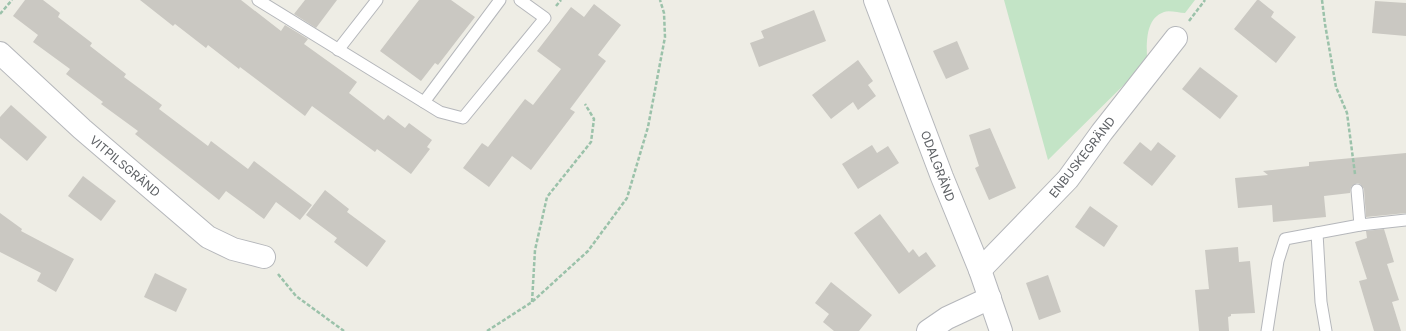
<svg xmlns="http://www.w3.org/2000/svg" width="1406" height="331" viewBox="0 0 1406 331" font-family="Inter,sans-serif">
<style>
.green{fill:#c3e4c6}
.building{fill:#cac8c2}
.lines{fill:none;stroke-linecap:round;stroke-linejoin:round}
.lane-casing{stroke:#b5b7bb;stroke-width:13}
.street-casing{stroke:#b5b7bb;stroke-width:24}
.path{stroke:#9bc2aa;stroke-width:2.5;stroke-dasharray:4 2;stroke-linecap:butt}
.lane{stroke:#fff;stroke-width:11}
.street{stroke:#fff;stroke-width:22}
.labels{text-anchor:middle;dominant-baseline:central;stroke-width:4;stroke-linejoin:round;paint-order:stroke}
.street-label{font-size:12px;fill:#5d6064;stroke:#fff}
</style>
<rect width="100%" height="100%" fill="#eeede5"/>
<path class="green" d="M1004,0H1195L1185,13C1179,13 1169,10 1164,12C1144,19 1147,46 1147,62L1048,160Z"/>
<g class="building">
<path d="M25,0H43L60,13L58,17L92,43L90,46L126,74L124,77L162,105L159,109L208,146L211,141L248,169L254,161L312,205L300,220L276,202L264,219L226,191L219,200L135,134L138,131L101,104L103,102L66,74L70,69L33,42L38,35L13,16Z"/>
<path d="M140,0H241L281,31L285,25L308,39L304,44L357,82L349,93L384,120L388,115L405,128L409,123L432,140L427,147L430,149L411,174L377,149L375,152L312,106L305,116L240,67L239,69L208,45L206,48L175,24L173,26Z"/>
<path d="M305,0H337L316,28L294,14Z"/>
<path d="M419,0H451L475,17L438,65L435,63L421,81L380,51Z"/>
<path d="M1257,0H1259L1274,12L1271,17L1296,37L1276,63L1234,29Z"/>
<path d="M1375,1L1406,3V36L1372,33Z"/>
<path d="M594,4L621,25L598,55L606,61L570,109L575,112L531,170L512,156L489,187L463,168L482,143L488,147L525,99L533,105L561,69L537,51L571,7L584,17Z"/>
<path d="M814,10L826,41L759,67L750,43L764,38L761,31Z"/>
<path d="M957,41L969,69L946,79L933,51Z"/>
<path d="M858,60L873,81L868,85L876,96L858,110L853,102L831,119L812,95Z"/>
<path d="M1200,67L1238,96L1220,119L1182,89Z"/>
<path d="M11,105L47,137L27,161L0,138V117Z"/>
<path d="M990,128L1016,188L989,200L975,168L979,166L969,135Z"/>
<path d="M1140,142L1151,151L1158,142L1176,156L1152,186L1123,163Z"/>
<path d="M872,145L877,153L888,146L899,163L858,189L842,164Z"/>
<path d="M1406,153V213L1366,217L1364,189L1360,184L1357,183L1351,187L1350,193L1324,196L1326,217L1273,222L1272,205L1238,208L1235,178L1268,175L1263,171L1309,166V162Z"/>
<path d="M83,176L116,201L101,221L68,196Z"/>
<path d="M325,190L349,209L347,212L386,241L367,267L334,242L337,238L306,215Z"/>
<path d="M1090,206L1118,226L1104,247L1075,227Z"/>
<path d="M0,213L22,229L21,231L74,259L56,292L37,281L41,273L0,252Z"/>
<path d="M880,214L909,253L913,249L919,257L926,252L936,266L899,294L854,233Z"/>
<path d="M1384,229L1394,262L1387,264L1399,300L1392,302L1401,331H1374L1359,281L1367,279L1355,242L1367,238L1366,231Z"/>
<path d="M1238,247L1239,262L1250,261L1255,313L1231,314V316L1228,317L1229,331H1199L1195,290L1209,289L1205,250Z"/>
<path d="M155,273L187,289L176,312L144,297Z"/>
<path d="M1048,275L1061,312L1039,320L1026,283Z"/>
<path d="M831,282L872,315L859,331H834L823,322L829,314L815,303Z"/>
</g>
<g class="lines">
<g class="lane-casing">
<g id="lane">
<path d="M258,0L440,112L463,118L545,18L520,0"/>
<path d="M338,50L377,0"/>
<path d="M424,102L500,0"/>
<path d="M1357,190L1360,225L1406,220"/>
<path d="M1317,233L1321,302L1326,331"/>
<path d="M1267,331L1278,261L1285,239L1360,225"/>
</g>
</g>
<g class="street-casing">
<g id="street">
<path d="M875,0L942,177L980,270L1001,331"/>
<path d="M0,53L82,129L208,237L233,249L264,257"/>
<path d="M980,270L1068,179L1102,132L1176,38"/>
<path d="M928,331L947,318L990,298"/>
</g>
</g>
<g class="path">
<path d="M1322,0L1325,24L1336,87L1347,113L1355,174"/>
<path d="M556,6L561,0"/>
<path d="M0,14L12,0"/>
<path d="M1189,21L1205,0"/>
<path d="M278,274L296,296L344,331"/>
<path d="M532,302L535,250L547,197L591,142L594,119L585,104"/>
<path d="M487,331L532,302L588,251L627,198L648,127L665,37L664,13L660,0"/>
</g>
<use href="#lane" class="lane"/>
<use href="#street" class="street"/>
</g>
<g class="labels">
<g class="street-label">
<text transform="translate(1082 157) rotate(-52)">ENBUSKEGRÄND</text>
<text transform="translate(125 166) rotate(40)">VITPILSGRÄND</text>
<text transform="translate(938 166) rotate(69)">ODALGRÄND</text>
</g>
</g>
</svg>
